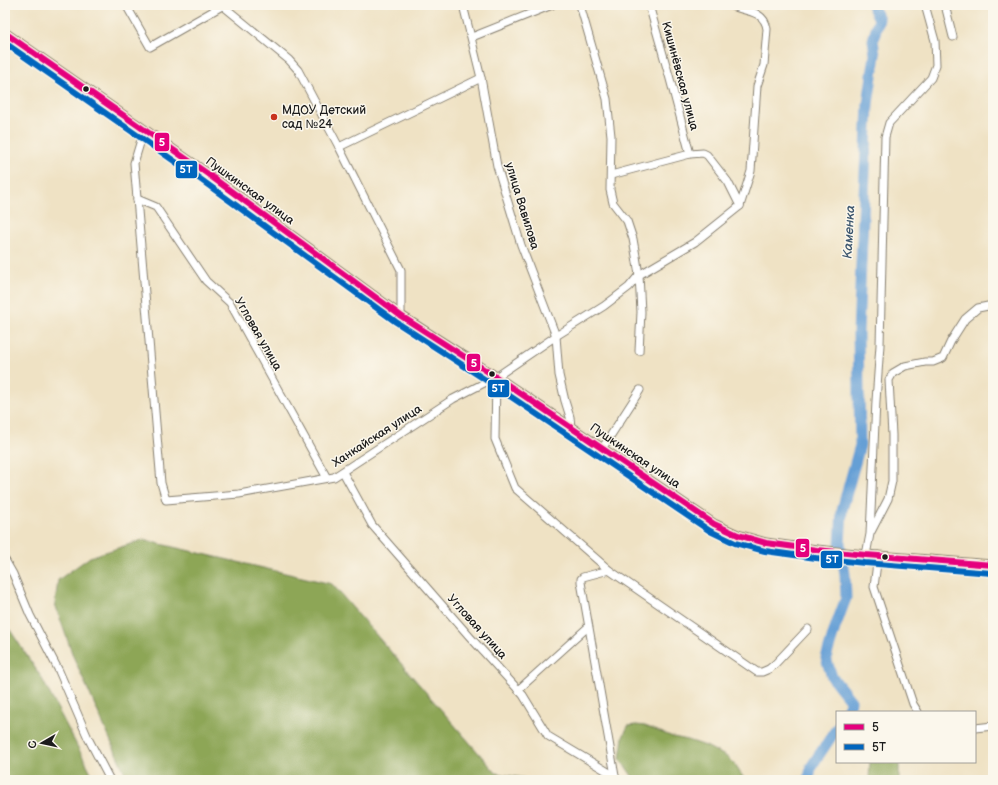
<svg xmlns="http://www.w3.org/2000/svg" width="998" height="785" viewBox="0 0 998 785" font-family="'Balsamiq Sans',sans-serif">
<style>
.forest{fill:#8da657;stroke:#54613a}
.lines{fill:none;stroke-linecap:round;stroke-linejoin:round}
.river{stroke:#659fd5;stroke-width:11}
.minor-casing{stroke:#867f70;stroke-width:9}
.major-casing{stroke:#867f70;stroke-width:11}
.minor{stroke:#fff;stroke-width:7}
.major{stroke:#f3c26a;stroke-width:9}
.bus-1-casing{stroke:#fbf7ec;stroke-width:9}
.bus-2-casing{stroke:#fbf7ec;stroke-width:9}
.bus-1{stroke:#e5007d;stroke-width:6}
.bus-2{stroke:#0065bd;stroke-width:6}
.bus-dot{fill:#1c1c1c;stroke:#fbf7ec;stroke-width:1.5}
.poi-dot{fill:#c8321e;stroke:#fbf7ec;stroke-width:1.5}
.labels{text-anchor:middle;dominant-baseline:central;stroke-width:3;stroke-linejoin:round;paint-order:stroke}
.street-label{font-size:12px;fill:#1c1c1c;stroke:#fbf7ec}
.poi-label{font-size:12px;fill:#1c1c1c;stroke:#fbf7ec;text-anchor:start}
.water-label{font-size:13px;font-style:italic;fill:#3d576f;stroke:#fbf7ec}
.line-badge{stroke:#fbf7ec;stroke-width:1.5}
.badge-label{font-size:11px;text-anchor:middle;font-weight:bold;fill:#fff}
</style>
<rect width="100%" height="100%" fill="#fbf7ec"/>
<filter id="ink" filterUnits="userSpaceOnUse"><feTurbulence type="fractalNoise" baseFrequency=".025" numOctaves="2"/><feDisplacementMap in="SourceGraphic" scale="8" xChannelSelector="R" yChannelSelector="G"/><feConvolveMatrix kernelMatrix="1 2 1 2 8 2 1 2 1" color-interpolation-filters="sRGB"/></filter>
<filter id="wash" filterUnits="userSpaceOnUse"><feTurbulence type="fractalNoise" baseFrequency=".012" numOctaves="4" result="noise"/><feDisplacementMap in="SourceGraphic" scale="16" xChannelSelector="R" yChannelSelector="G"/><feGaussianBlur stdDeviation="0.9" result="paint"/><feColorMatrix in="noise" values="0 0 0 0 0 0 0 0 0 0 0 0 0 0 0 0 0 1.4 0 .05"/><feComposite in="paint" operator="in"/></filter>
<g filter="url(#wash)">
<rect width="100%" height="100%" fill="#efe2c4"/>
<g class="forest">
<path d="M143,540L332,584L496,773L533,780H128L73,656L55,604L58,580L90,557Z"/>
<path d="M5,630H10L41,677L95,780H5Z"/>
<path d="M636,725L645,726L673,737L688,740L706,746L727,757L735,765L745,780H635L620,759L623,737L628,726Z"/>
<path d="M870,762H899V780H869Z"/>
</g>
<g class="lines">
<g class="river">
<path d="M846,712L851,701L832,677L826,658L836,625L846,598L845,574L840,544L842,510L860,445L858,333L868,104L875,55L873,40L879,19L872,5"/>
<path d="M809,780L811,767L837,728"/>
</g>
</g>
</g>
<g filter="url(#ink)">
<g class="lines">
<g class="minor-casing">
<g id="minor">
<path d="M126,5L150,47L222,6"/>
<path d="M222,5L289,60L298,70L339,147L401,270V316"/>
<path d="M463,5L481,78L497,166L521,245L556,336L559,375L565,401L570,417L571,428"/>
<path d="M580,5L607,99L611,136L610,190L613,203L627,221L633,239L636,256L639,275L641,312L639,351"/>
<path d="M649,5L670,79L690,154"/>
<path d="M945,5L953,37"/>
<path d="M472,37L552,5"/>
<path d="M144,130L134,163L161,483L166,500L239,494L334,477L453,399L496,377L556,336L604,306L629,287L639,275L695,242L740,206L751,171L757,86L764,65L767,29C765,12 748,11 734,7L731,5"/>
<path d="M339,147L481,78"/>
<path d="M611,175L690,154L703,153L707,155L728,182L740,206"/>
<path d="M137,199L156,207L206,281L230,303L327,478"/>
<path d="M496,377L495,439L515,488L609,570L757,672H762L769,669L775,664L808,629"/>
<path d="M602,449L640,390"/>
<path d="M343,472L372,525L470,637L523,695L548,736L615,776"/>
<path d="M871,532L888,499L892,481V435L889,380L893,373L905,366L925,362H933L943,358L951,341L965,319L978,308L993,305"/>
<path d="M866,555L870,534L876,401L880,345L885,137L889,123L931,78L936,65L935,41L925,5"/>
<path d="M878,555L874,587L913,704L918,712"/>
<path d="M5,560L13,574L30,615L59,671L88,738L110,780"/>
<path d="M609,570L583,577L581,579V582L615,776"/>
<path d="M518,690L588,627"/>
<path d="M975,728L993,726"/>
</g>
</g>
<g class="major-casing">
<path id="major" d="M5,33L205,172L401,316L496,377L714,524L738,535L766,543L817,550L866,555L993,565"/>
</g>
<use href="#minor" class="minor"/>
<use href="#major" class="major"/>
<g class="bus-1-casing">
<path id="bus-1" d="M5,33L205,172L401,316L496,377L714,524L738,535L766,543L817,550L866,555L993,565"/>
</g>
<g class="bus-2-casing">
<path id="bus-2" d="M5,43L200,179L396,322L492,384L710,531L735,543L765,551L816,558L865,563L992,573"/>
</g>
<use href="#bus-1" class="bus-1"/>
<use href="#bus-2" class="bus-2"/>
</g>
</g>
<g class="bus-dot">
<circle cx="86" cy="89" r="3.5"/>
<circle cx="492" cy="374" r="3.5"/>
<circle cx="885" cy="557" r="3.5"/>
</g>
<circle class="poi-dot" cx="274" cy="117" r="4"/>
<g class="labels">
<g class="street-label">
<text transform="translate(680 76) rotate(75)">Кишинёвская улица</text>
<text transform="translate(250 191) rotate(36)">Пушкинская улица</text>
<text transform="translate(522 206) rotate(73)">улица Вавилова</text>
<text transform="translate(258 334) rotate(60)">Угловая улица</text>
<text transform="translate(377 436) rotate(-33)">Ханкайская улица</text>
<text transform="translate(635 456) rotate(34)">Пушкинская улица</text>
<text transform="translate(477 627) rotate(48)">Угловая улица</text>
</g>
<g class="poi-label">
<text x="282" y="110">МДОУ Детский<tspan x="282" dy="14">сад №24</tspan></text>
</g>
<g class="water-label">
<text transform="translate(849 232) rotate(-87)">Каменка</text>
</g>
</g>
<g class="line-badge">
<rect x="154" y="132" width="16" height="20" rx="4" fill="#e5007d"/>
<rect x="175" y="160" width="23" height="19" rx="4" fill="#0065bd"/>
<rect x="466" y="353" width="15" height="19" rx="4" fill="#e5007d"/>
<rect x="487" y="379" width="23" height="19" rx="4" fill="#0065bd"/>
<rect x="795" y="538" width="15" height="20" rx="4" fill="#e5007d"/>
<rect x="820" y="550" width="23" height="19" rx="4" fill="#0065bd"/>
</g>
<g class="badge-label">
<text x="162" y="146">5</text>
<text x="186" y="173">5Т</text>
<text x="474" y="367">5</text>
<text x="498" y="392">5Т</text>
<text x="803" y="552">5</text>
<text x="832" y="563">5Т</text>
</g>
<rect width="998" height="785" fill="none" stroke="#fbf7ec" stroke-width="20"/>
<rect x="836" y="711" width="140" height="52" fill="#fbf7ec" stroke="#a29f99"/>
<rect x="844" y="724" width="20" height="6" fill="#e5007d" stroke="#a29f99"/>
<text x="872" y="731" font-size="12" fill="#1c1c1c">5</text>
<rect x="844" y="744" width="20" height="6" fill="#0065bd" stroke="#a29f99"/>
<text x="872" y="751" font-size="12" fill="#1c1c1c">5Т</text>
<g transform="translate(42 743) rotate(261)" stroke="#fbf7ec" stroke-width="3" paint-order="stroke">
<path d="M0-3L7 15L0 10L-7 15Z" fill="#1c1c1c"/>
<text y="-6" font-size="11" font-weight="bold" text-anchor="middle" fill="#1c1c1c">С</text>
</g>
</svg>
